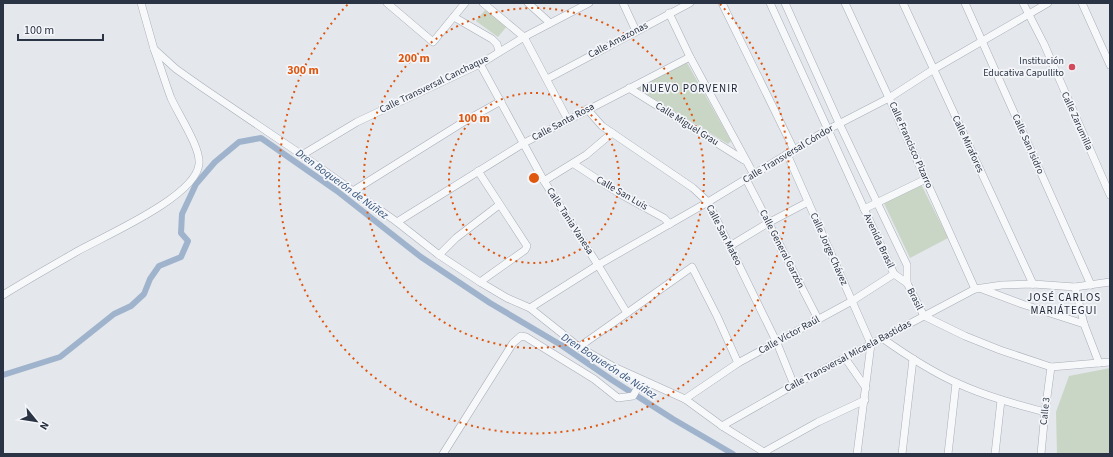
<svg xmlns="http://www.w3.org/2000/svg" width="1113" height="457" viewBox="0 0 1113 457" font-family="'Source Sans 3',sans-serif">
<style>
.green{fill:#c9d6c5}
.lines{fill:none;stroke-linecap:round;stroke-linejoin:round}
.canal{stroke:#9fb4cc;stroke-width:6}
.minor-casing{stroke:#a9aeb7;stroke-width:8}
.minor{stroke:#f7f8fa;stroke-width:7}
.ring{fill:none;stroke:#df570f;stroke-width:2;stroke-dasharray:2 4}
.poi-dot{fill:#d1495b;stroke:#f4f6f9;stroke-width:1.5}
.labels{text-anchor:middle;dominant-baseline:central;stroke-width:3.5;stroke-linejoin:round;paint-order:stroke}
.street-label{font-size:10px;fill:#2b3445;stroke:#f4f6f9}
.poi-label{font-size:10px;fill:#2b3445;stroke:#f4f6f9;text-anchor:end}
.neighbourhood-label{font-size:11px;letter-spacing:1px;fill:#1d2536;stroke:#f4f6f9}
.water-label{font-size:11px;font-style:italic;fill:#34527a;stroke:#f4f6f9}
.centre{fill:#df570f;stroke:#f4f6f9;stroke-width:2}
.ring-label{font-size:12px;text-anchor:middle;font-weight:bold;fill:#df570f;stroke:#f4f6f9;stroke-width:3.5;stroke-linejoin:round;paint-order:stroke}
</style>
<rect width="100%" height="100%" fill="#e4e7ec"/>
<g class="green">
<path d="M485,10L507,26L498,37L476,21Z"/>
<path d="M686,61L731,141L728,144L635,87Z"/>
<path d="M919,180L948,238L910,258L882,199Z"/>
<path d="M1110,368V454H1057L1056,412L1069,376Z"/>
</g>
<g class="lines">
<path class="canal" d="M3,375L60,357L114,314L131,306L144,294L150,279L159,266L181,257L188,241L181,233L182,214L196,184L215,162L239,142L261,138L337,191L421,257L490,303L561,345L612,380L673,419L733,454"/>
<g class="minor-casing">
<g id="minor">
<path d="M141,3L154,49L176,69L203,88L302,155L397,222L439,255L480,282L507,298L530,308L579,347L614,367L685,399L722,426L767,454"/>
<path d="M387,3L433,42L465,3"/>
<path d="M483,3L524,37L568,120"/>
<path d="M528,3L550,23"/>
<path d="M623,3L636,31"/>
<path d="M722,3L794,150"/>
<path d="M770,3L894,274L907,283"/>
<path d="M785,3L839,123L907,265V283L924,316L965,336L1000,350L1051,367L1110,362"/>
<path d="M845,3L889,98L975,289"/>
<path d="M903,3L1033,284"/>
<path d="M965,3L1091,285"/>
<path d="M1023,3L1044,44L1110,195"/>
<path d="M1082,3L1110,65"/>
<path d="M669,13L690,57L753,173"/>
<path d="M454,17L492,39L497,44L499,51"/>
<path d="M480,64L544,181L598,265L627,313"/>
<path d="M547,79L690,3"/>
<path d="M629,88L744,160"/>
<path d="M587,109L602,126L693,188L708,202L777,343L794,385"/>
<path d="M787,154L871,344L857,454"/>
<path d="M302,155L357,122L480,64L524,37L589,3"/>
<path d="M574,164L620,194L664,218L670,224"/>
<path d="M478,171L527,246L525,250L480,282"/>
<path d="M746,179L818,319"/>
<path d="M544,181L586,155L612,133"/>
<path d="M353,191L465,121L501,101"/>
<path d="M864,209L926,179"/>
<path d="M397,222L524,143L690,57"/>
<path d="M730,246L768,223L808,202"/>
<path d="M439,255L456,238L499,205"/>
<path d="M1075,287L1084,324L1099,363"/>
<path d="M982,289L1022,304L1084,324"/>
<path d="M3,295C27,280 52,266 76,252C104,236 196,197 199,164C201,148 178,114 171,98C165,82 160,65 154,49"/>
<path d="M530,308L598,265L708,202L827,130L889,98L934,69L1048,3"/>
<path d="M882,338C906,355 930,371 957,383C985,396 1015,404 1045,412"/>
<path d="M579,347L692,267L717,316L738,363"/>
<path d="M845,358L866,388"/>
<path d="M685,399L738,363L852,301L894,274"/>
<path d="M722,426L794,385L975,289L1002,285L1033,284L1075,287L1110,282"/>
<path d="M764,452L818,422L865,400"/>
<path d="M443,454L513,343L521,336L526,337L594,379L618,398L633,396L637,389V385L632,376"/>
<path d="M902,454L913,359"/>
<path d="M948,454L956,383"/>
<path d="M995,454L1001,400"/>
<path d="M1041,454L1045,412L1051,367"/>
</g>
</g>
<use href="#minor" class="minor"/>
</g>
<g class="ring">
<circle cx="534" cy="178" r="85"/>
<circle cx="534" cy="178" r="170"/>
<path d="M720 4A255 255 0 1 1 348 4"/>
</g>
<circle class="poi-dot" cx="1072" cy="67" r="4"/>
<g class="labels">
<g class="street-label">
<text transform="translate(618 40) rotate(-28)">Calle Amazonas</text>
<text transform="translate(434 84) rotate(-26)">Calle Transversal Canchaque</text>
<text transform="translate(1077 121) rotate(66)">Calle Zarumilla</text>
<text transform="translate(563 122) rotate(-28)">Calle Santa Rosa</text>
<text transform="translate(687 124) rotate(32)">Calle Miguel Grau</text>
<text transform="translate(968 144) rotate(65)">Calle Mirafores</text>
<text transform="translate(1028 144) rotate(66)">Calle San Isidro</text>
<text transform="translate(911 145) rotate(66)">Calle Francisco Pizarro</text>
<text transform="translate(788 154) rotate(-31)">Calle Transversal Cóndor</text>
<text transform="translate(622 193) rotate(30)">Calle San Luis</text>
<text transform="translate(570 221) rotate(57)">Calle Tania Vanesa</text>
<text transform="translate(724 235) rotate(63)">Calle San Mateo</text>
<text transform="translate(879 241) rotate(65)">Avenida Brasil</text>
<text transform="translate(782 249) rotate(63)">Calle General Garzón</text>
<text transform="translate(829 249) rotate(66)">Calle Jorge Chávez</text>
<text transform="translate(915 299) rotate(63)">Brasil</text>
<text transform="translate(789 335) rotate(-29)">Calle Víctor Raúl</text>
<text transform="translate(848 356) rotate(-28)">Calle Transversal Micaela Bastidas</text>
<text transform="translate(1045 411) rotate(-84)">Calle 3</text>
</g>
<g class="poi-label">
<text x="1064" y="61">Institución<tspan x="1064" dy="12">Educativa Capullito</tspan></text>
</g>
<g class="neighbourhood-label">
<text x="690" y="88">NUEVO PORVENIR</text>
<text x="1064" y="297">JOSÉ CARLOS<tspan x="1064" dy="13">MARIÁTEGUI</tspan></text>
</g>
<g class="water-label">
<text transform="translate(342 184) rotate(36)">Dren Boquerón de Núñez</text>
<text transform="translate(609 366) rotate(33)">Dren Boquerón de Núñez</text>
</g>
</g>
<circle cx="534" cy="178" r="6" class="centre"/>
<g class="ring-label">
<text x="414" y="62">200 m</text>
<text x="303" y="74">300 m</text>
<text x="474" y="122">100 m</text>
</g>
<rect width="1113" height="457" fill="none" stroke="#2b3445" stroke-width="8"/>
<g transform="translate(36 421) rotate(120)" stroke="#f4f6f9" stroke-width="3" paint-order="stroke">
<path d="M0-3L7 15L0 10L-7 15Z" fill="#2b3445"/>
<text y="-6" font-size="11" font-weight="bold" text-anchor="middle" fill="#2b3445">N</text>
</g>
<path d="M18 34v6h85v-6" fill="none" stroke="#2b3445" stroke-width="2"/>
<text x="24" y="34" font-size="12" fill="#2b3445" stroke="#f4f6f9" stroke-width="3" paint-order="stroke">100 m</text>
</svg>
